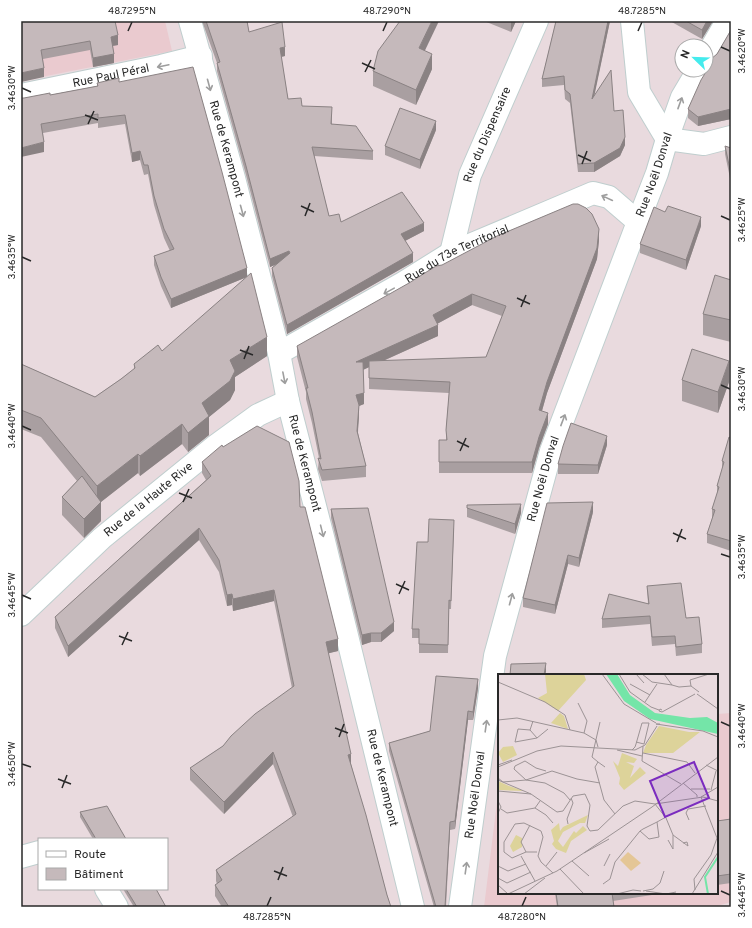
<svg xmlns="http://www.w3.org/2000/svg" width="752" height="928" viewBox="0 0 752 928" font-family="Overpass,sans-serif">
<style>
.education{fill:#eacacf}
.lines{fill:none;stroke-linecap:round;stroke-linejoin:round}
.minor-casing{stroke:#bfcece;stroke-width:24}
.minor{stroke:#fff;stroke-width:22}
.wall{fill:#a99fa1;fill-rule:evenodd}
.shaded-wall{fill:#8a8283}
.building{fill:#c5b9bb;stroke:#8a8283}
.oneway{stroke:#9e9e9e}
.ticks{fill:none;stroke:#282828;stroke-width:1.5}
.labels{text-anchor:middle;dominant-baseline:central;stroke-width:3;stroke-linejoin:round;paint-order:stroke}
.street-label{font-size:12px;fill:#282828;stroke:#fff}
.inset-river{fill:none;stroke:#74e5a8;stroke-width:2}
.inset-road{fill:none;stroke:#9c9395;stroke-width:1}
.view{fill:#7b2cbf;fill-opacity:0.15;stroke:#7b2cbf;stroke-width:2}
.inset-edge{fill:none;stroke:#282828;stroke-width:2}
.neatline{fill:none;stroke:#282828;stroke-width:1.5}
.ticks-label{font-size:10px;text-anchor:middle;fill:#282828}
</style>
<rect width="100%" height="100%" fill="#e9dade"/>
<g class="education">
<path d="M21,21H165L172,51L21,81Z"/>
<path d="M731,713V902L714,907H484L499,786V893H717V714Z"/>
</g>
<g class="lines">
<g class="minor-casing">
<g id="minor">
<path id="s1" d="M190,21L234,178L279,353L288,401L323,537L413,907"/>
<path d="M632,21L639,92L667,139"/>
<path d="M706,57L727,21"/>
<path id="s2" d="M21,95L161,66L201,56"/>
<path d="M667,139L704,144L731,137"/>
<path id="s3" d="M451,253L470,175L537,21"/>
<path id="s4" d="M279,353L403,283L451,253L593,193L609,197L638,222"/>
<path id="s5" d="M21,615L102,538L214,447L258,415L288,401"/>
<path d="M21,857L39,852"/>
<path d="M106,889L117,907"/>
<path id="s6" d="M460,907L495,656L551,451L638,222L657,173L667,139L682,97L698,70"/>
</g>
</g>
<use href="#minor" class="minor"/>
</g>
<g class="wall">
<path d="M21,21L118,45L113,46L114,63L93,67L90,50L43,59L44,77Z"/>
<path d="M202,21H247L249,32L285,56L281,57L288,99L302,106L332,115V124L373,151V160L314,156L329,216L341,222L424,231L405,241L413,262L287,334L272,276V268L275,265L270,267L246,175L217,71V63Z"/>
<path d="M484,21H516L511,32Z"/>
<path d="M556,21H610L594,95L614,111L625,145L620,156L594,172H578L570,103L565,99L564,85L542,87V79Z"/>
<path d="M670,21H713L702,39Z"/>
<path d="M731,30V119L698,126L688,118V109L717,54Z"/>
<path d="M425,51L432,69L416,105L373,86V71Z"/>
<path d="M119,82L247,277L171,308L161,286L154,265V256L170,251L164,238L154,205L148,174L144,175L140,160L132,162L125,124L98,128V123L43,133L44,152L24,98L50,95L97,86V83Z"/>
<path d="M436,130L420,169L385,155V146Z"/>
<path d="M725,146L731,148V183L725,154Z"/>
<path d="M701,226L686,270L640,253V244Z"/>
<path d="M599,240L597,259L547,393L542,411L548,424L539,448L532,473H439V440H446V430L449,393L369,389V367L363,370L364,404L359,406L358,433L366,466V477L322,481L318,469L319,458L312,423L306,399V392L297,357V346ZM472,305L502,316L486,357L383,361L438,336L437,324Z"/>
<path d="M731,280V342L703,335V314Z"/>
<path d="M162,351L267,356L235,377V390L230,400L209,417V435L188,452L182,444L140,476L138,473L101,502V521L84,538L62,515V497L77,481L41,437L21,429V364L95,397L121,379L134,369V364Z"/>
<path d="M682,380L729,382L718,413L682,401Z"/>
<path d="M731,438V551L707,543V534L712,519V509L717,494V486L722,469V461Z"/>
<path d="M607,445L598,474H558V464Z"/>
<path d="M223,447L300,507L338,651L328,653L351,764L387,895L391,907H222L215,896V885L217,884L216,881V870L293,817L273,764L224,814L190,780V768L223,746L292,688L274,601L233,611L232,605L227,606L219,572L199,540L68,657L55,628V617L206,480L202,473V462Z"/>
<path d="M467,508L521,513L515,534L467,517Z"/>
<path d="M331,509L394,631L381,642H371L362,645L331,518Z"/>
<path d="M593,512L579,567L568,564L555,614L523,607V598Z"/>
<path d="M454,528L451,609H449L448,653H419V638H412V629L428,542Z"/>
<path d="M647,586L686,618L702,644V653L676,656L675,644L652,646L650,624L602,628V619L648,604Z"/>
<path d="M478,688L473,720H468L455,829L450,830L446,907H434L389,751V743L430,731Z"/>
<path d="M499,708V723H498Z"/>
<path d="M80,812L126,839H93L80,817Z"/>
<path d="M731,819V883L717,885V821Z"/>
<path d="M123,889H156L166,907H134Z"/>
<path d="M555,893H665L613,901L614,907H557Z"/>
</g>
<g class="shaded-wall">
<path d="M432,21H439L419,63V48Z"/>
<path d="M511,21H516L511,32Z"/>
<path d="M608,21H610L592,107V99Z"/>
<path d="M707,21H713L702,39V30Z"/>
<path d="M118,35V45L111,46V37Z"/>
<path d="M285,47V56L280,57V48Z"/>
<path d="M114,54V63L93,67V58Z"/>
<path d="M432,54V69L416,105V90Z"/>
<path d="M44,68V77L21,82V73Z"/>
<path d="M731,109V119L698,126V117Z"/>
<path d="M436,121V130L420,169V160Z"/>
<path d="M625,137V145L620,156L594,172V163Z"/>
<path d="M44,142V152L21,157V148Z"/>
<path d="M140,151V160L132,162V153Z"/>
<path d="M701,217V226L686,270V260Z"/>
<path d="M424,223V231L401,243V234Z"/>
<path d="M599,229V240L597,259L547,393L539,421V410L547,382Z"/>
<path d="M289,251V259L270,267V259Z"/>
<path d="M413,253V262L287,334V325Z"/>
<path d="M247,268V277L171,308V299Z"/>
<path d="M472,294V305L433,326V315Z"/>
<path d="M438,325V336L356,373V362Z"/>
<path d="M267,337V356L235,377V390L230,400L209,417V435L188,452V433L202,403L230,360Z"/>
<path d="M729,361V382L718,413V392Z"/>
<path d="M364,393V404L359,406V416L357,442L356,395Z"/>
<path d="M548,413V424L539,448L532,473V462L539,437Z"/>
<path d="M182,424V444L140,476V456Z"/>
<path d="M607,436V445L598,474V465Z"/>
<path d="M138,454V473L97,505V486Z"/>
<path d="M101,502V521L84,538V519Z"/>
<path d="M593,502V512L579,567V558Z"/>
<path d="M521,504V513L515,534V524Z"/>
<path d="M199,528V540L68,657V646Z"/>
<path d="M568,555V564L555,614V605Z"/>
<path d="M274,590V601L233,611V599Z"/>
<path d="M232,594V605L227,606V595Z"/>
<path d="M394,622V631L381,642V633Z"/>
<path d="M371,633V642L362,645V635Z"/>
<path d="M338,639V651L326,654V642Z"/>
<path d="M546,663V672L545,675H544Z"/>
<path d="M478,679V688L473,720V712Z"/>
<path d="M468,711V720L455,829V821Z"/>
<path d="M273,752V764L224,814V802Z"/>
<path d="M351,754V766L348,755Z"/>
<path d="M450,822V830L445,907Z"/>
</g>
<g class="building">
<path d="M21,21H115L118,35L111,37L114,54L93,58L90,41L41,50L44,68L21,73Z"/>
<path d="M206,21H247L249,32L282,22L285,47L280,48L288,99L301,98L302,106L332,107L331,124L356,126L373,151L312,147L329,216L339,214L341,222L402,192L424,223L401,234L413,253L287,325L272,268L290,253L289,251L270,259L246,166L217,63L220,62Z"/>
<path d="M400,21H432L419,48L432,54L416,90L373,71L378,51Z"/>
<path d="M556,21H608L592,99L611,70L614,111L623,110L625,137L620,148L594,163L578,164L570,94L565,90L564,76L542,79Z"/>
<path d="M686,21H707L702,30Z"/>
<path d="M731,30V109L698,117L688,109L701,80L709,67L711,59L717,54Z"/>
<path d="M193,67L222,172L247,268L171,299L161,277L154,256L174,249L164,229L154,196L148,165H144L140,151L132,153L125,115L98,118V114L41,124L44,142L21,148V98H24L50,93V95L98,86L97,83L119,78V82Z"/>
<path d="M400,108L436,121L420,160L385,146Z"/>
<path d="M725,146L731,148V174Z"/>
<path d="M573,204H578L586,208L592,214L599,229L597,248L547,382L539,410L548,413L539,437L532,462H439V440H447L446,430L450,382L369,378V361L486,357L506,306L472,294L433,315L438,325L356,362H363L364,393L356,395L359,405L357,431L366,466L322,470L318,458L321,459L312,412L306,388H308L297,346L409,283L436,266L442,265L497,236Z"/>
<path d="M668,206L701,217L686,260L640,244L654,207L665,212Z"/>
<path d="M251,273L267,337L230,360L235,371L230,381L202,403L209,416L188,433L182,424L140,456L138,454L97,486L41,418L21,410V364L95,397L121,379L135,368L134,364L158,345L162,351Z"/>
<path d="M715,275L731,280V320L703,314Z"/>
<path d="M692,349L729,361L718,392L682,380Z"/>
<path d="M571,423L607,436L598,465L558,464L563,446Z"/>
<path d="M257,426L289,442L299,481L300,507H305L338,639L326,642L351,754L348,755L366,815L387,895L391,907H229L215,885L222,880L216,870L296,814L273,752L224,802L190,768L223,746L231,736L255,714L294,686L274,590L233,599L232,594L227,595L219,560L199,528L68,646L55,617L211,476L202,462L222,445L223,447Z"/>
<path d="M729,437L731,438V541L707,534L715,510L712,509L719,487L717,486L724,462L722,461Z"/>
<path d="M82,476L101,502L84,519L62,497Z"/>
<path d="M593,502L579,558L568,555L555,605L523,598L547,503Z"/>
<path d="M521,504L515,524L467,508V505Z"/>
<path d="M368,508L394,622L381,633H371L362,635L331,509Z"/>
<path d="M429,519L454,520L451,601L449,600L448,645L419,644V629H412L417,542H428Z"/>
<path d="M681,583L686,618L699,617L702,644L676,647L675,636L652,637L650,616L602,619L609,594L649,604L647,586Z"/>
<path d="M546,663L544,675H510L511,664Z"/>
<path d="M436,676L478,679L473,712L468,711L455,821L450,822L445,907H436L389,743L430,731Z"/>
<path d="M107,806L126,839H96L80,812Z"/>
<path d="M731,819V874L717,876V821Z"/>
<path d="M126,889H156L166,907H137Z"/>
<path d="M556,893H612L614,907H558Z"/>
</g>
<defs><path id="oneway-shaft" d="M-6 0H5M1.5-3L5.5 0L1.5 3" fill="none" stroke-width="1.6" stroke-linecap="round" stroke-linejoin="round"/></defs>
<g class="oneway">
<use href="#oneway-shaft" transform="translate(163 66) rotate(168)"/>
<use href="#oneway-shaft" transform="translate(209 85) rotate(75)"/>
<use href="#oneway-shaft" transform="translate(680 103) rotate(-70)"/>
<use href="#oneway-shaft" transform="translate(607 198) rotate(-155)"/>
<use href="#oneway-shaft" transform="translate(242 211) rotate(75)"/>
<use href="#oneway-shaft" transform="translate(389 291) rotate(151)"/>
<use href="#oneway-shaft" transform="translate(284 378) rotate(79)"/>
<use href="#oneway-shaft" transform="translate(563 420) rotate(-69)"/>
<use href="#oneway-shaft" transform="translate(322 531) rotate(76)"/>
<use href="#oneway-shaft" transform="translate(511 599) rotate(-75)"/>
<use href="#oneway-shaft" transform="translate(486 726) rotate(-82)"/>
<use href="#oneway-shaft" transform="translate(466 868) rotate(-82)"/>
</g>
<path class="ticks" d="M128,31L132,22M383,31L387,22M638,31L642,22M721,47L730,51M362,63L375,69M365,72L371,60M22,88L31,92M85,115L98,120M88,124L94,111M578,155L591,161M582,164L587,151M301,206L314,212M305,216L310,203M721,216L730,220M22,257L31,261M517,298L530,304M521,307L526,295M240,350L253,355M244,359L249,346M721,385L730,389M22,426L31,430M457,441L469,447M460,451L466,438M179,493L192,498M183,502L189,489M673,533L686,539M677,542L682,529M721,554L730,557M396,584L409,590M399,594L405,581M22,595L31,599M119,636L132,641M122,645L128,632M721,722L730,726M335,728L348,733M339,737L344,724M22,764L31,767M58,779L71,784M62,788L67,775M274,871L287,876M278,880L283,867M721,891L730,895M267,906L271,897M522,906L526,897"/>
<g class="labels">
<g class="street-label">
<text stroke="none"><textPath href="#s2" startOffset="92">Rue Paul Péral</textPath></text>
<text stroke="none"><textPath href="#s3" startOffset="124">Rue du Dispensaire</textPath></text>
<text stroke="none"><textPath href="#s1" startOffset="133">Rue de Kerampont</textPath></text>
<text stroke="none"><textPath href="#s6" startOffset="761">Rue Noël Donval</textPath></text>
<text stroke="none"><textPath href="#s4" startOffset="204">Rue du 73e Territorial</textPath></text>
<text stroke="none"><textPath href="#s1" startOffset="457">Rue de Kerampont</textPath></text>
<text stroke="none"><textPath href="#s6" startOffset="437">Rue Noël Donval</textPath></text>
<text stroke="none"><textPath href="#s5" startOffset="172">Rue de la Haute Rive</textPath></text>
<text stroke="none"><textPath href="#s1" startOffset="781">Rue de Kerampont</textPath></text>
<text stroke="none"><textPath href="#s6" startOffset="113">Rue Noël Donval</textPath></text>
</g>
</g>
<g transform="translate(498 674)">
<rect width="220" height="220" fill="#e9dade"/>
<path d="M161,52L191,58H202L175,79H145L148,71ZM18,161L24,164V173L15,178L12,172Z" fill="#ddd39a"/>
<path d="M47,0H86L88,6L60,37L40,24L49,19ZM62,39L66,42L70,55L53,49ZM15,72L19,81L5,88L0,79L5,73ZM124,79L139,85L136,89L128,88L136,92L132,104L142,93L148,99L126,116L121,110L122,104L115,87L120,92ZM0,107L11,112L26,117L0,116ZM90,141L87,149H82L65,158L60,167L65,173L76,157L78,159L85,152L89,156L73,167L68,179L58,175L54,170L56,167L53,156L61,149L62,157L65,153Z" fill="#ddd39a"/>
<path d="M130,178L143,189L133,197L122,186Z" fill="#e4c696"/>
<path d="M108,0H119L132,21L157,39L192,44L209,43L220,49V60L152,45L126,27Z" fill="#74e5a8"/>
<path class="inset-river" d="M210,220L207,203L220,183"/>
<path class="inset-road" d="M104,0L126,30L158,49M121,0L132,18L153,33L161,36M138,0L146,9M144,0L154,8L174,11M166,0L174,11M0,8L47,28L67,41L72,56M132,10L152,21M174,11L181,13L193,12L201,18M193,12L192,6L211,0M199,20L220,35M147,28L159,10M80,29L89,47L86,59M164,36L162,35L161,37L164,38L197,20M0,46L19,44L86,59L98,66L100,73M162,50H158L205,57L220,63M32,56L39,64L17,68L20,55L32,56L35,47M39,64L50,55M145,72L144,87L183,110M119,76L144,82M134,76L137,73L138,70L144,49H151L146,70L138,68M145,79L189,88L197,99M100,88L94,83L102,48M0,91L14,86M208,91L220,97M0,93L39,77L63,72L137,76L147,71L159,52M107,93L100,88L97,93L106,126L117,140M0,104L5,108L28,106L47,109L66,119L72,126M0,106L33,120L59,138L65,137L75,122L87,120L92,131L89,152L92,157L100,156L125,132L137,127L157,130L205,123L220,127M28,106L54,97L79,105L102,109M28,106L16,95L17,92L27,87L38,94L48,97M185,109L199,121V123M193,115H212M213,116L218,97M0,117L33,120M203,123L220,113M0,127L3,133L0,139M157,130L168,144L175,161L190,172L189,168L185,169M37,134L48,141L55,149M3,135L9,139L37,134L42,127M191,146L188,139L190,135L208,132M159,148L161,163L151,165L142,157L145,155L159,148L168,143M70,150L69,145L75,129L73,124M170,166L175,175V161M28,178L23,168L32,151M39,178H28L14,184L6,178V168L17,150L26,149L43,157L45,163L40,182L43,188L55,199M86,179L111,165M23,182L37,207M74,187L91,202M0,192L10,197L28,190M48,192L59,178M106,192L112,180M62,195L86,220M0,204L9,209L33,198M105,210L112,205L117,188L142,157M0,211L10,220M197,216L196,205L213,181L219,164L203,123M145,217L155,215L162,209L166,197M148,217L168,220L178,218M10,220L59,197L154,133L220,83M26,220L47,204M119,220L135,216L143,217M194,220L220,178"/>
<path class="view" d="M196,88L211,124L167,143L152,107Z"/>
<rect width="220" height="220" class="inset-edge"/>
</g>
<rect width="752" height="928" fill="none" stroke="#ffffff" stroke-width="44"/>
<rect x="38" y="838" width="130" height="52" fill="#ffffff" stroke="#a9a9a9"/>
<rect x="46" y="851" width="20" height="6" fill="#ffffff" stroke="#a9a9a9"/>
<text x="74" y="858" font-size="12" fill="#282828">Route</text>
<rect x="46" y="868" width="20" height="12" fill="#c5b9bb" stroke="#a9a9a9"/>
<text x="74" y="878" font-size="12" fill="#282828">Bâtiment</text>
<g transform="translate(694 58) rotate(293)"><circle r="19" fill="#ffffff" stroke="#a9a9a9"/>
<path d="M0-3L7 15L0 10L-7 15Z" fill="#44ebed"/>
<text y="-6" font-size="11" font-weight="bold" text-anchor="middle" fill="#282828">N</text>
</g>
<rect x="22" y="22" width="708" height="884" class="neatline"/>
<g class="ticks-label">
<text x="132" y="14">48.7295°N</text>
<text x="387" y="14">48.7290°N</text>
<text x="642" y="14">48.7285°N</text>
<text transform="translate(741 51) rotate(-90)" y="4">3.4620°W</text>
<text transform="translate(11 88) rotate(-90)" y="4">3.4630°W</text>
<text transform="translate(741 220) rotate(-90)" y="4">3.4625°W</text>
<text transform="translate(11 257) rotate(-90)" y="4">3.4635°W</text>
<text transform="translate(741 389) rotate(-90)" y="4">3.4630°W</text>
<text transform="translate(11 426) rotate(-90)" y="4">3.4640°W</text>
<text transform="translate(741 557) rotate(-90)" y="4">3.4635°W</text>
<text transform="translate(11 595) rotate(-90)" y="4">3.4645°W</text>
<text transform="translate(741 726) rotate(-90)" y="4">3.4640°W</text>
<text transform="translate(11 764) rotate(-90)" y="4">3.4650°W</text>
<text transform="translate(741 895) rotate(-90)" y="4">3.4645°W</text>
<text x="267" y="920">48.7285°N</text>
<text x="522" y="920">48.7280°N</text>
</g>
</svg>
